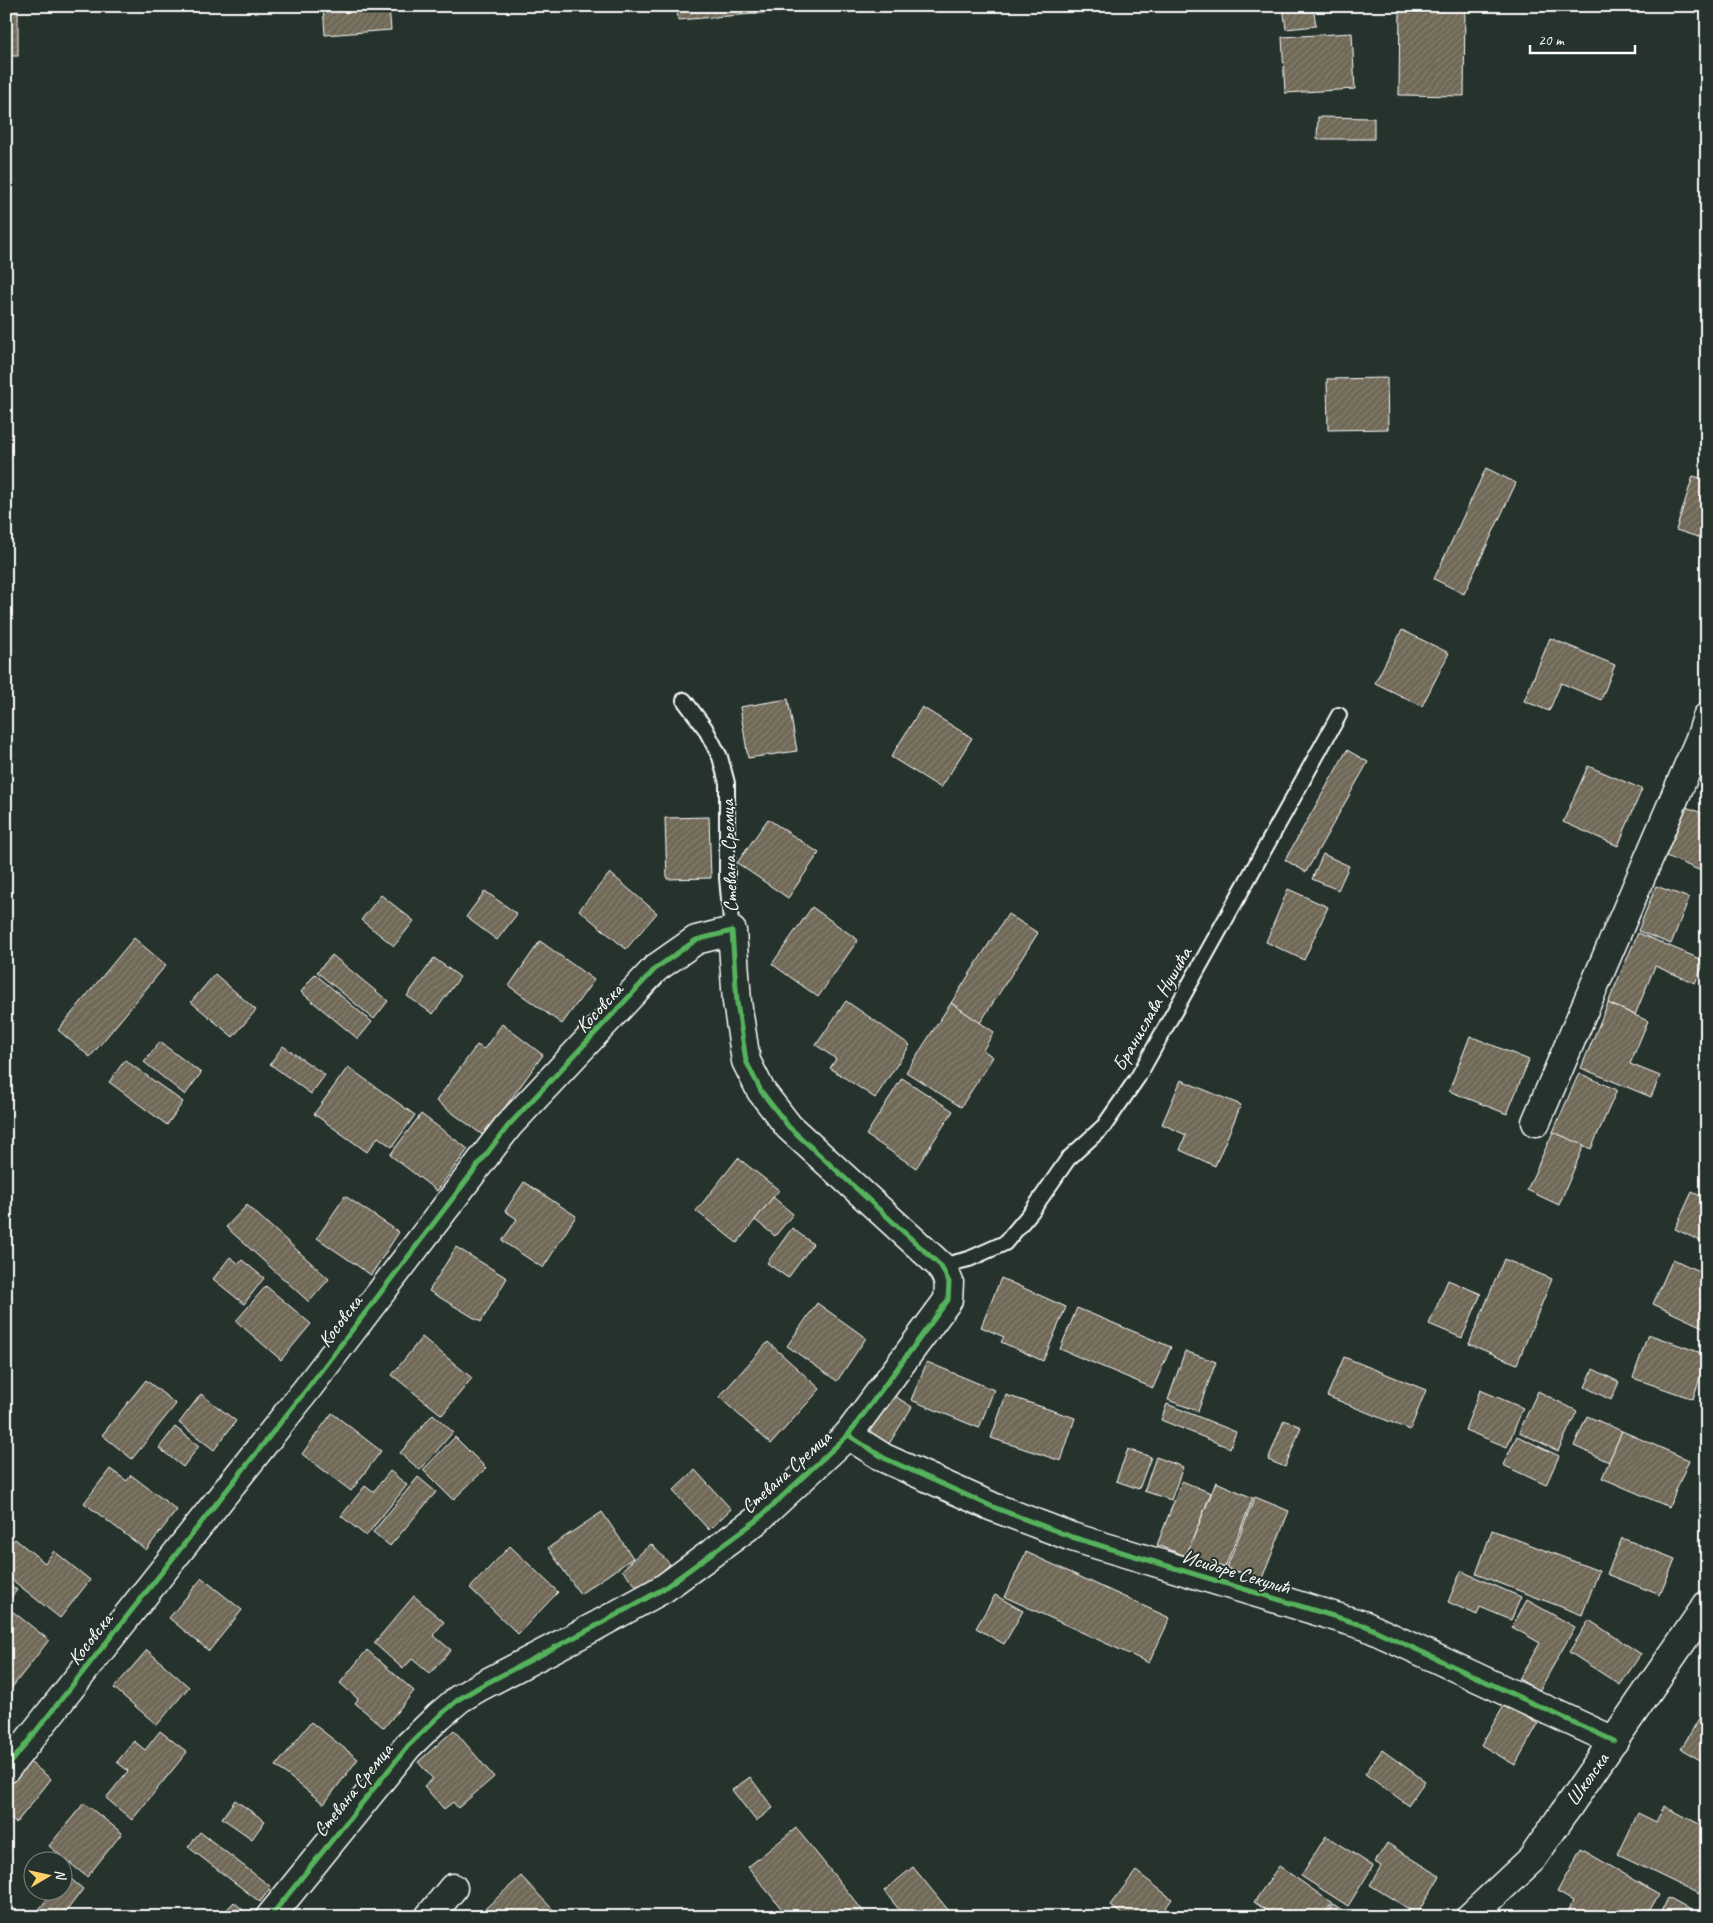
<svg xmlns="http://www.w3.org/2000/svg" width="1713" height="1923" viewBox="0 0 1713 1923" font-family="Caveat,sans-serif">
<style>
.building{fill:url(#building-hatch);stroke:#fff}
.lines{fill:none;stroke-linecap:round;stroke-linejoin:round}
.service-casing{stroke:#fff;stroke-width:18}
.minor-casing{stroke:#fff;stroke-width:31}
.service{stroke:#26332d;stroke-width:14}
.minor{stroke:#26332d;stroke-width:28}
.cycleway-casing{stroke:#26332d;stroke-width:8}
.cycleway{stroke:#56b35d;stroke-width:5}
.labels{text-anchor:middle;dominant-baseline:central;stroke-width:4;stroke-linejoin:round;paint-order:stroke}
.street-label{font-size:20px;fill:#fff;stroke:#26332d}
</style>
<defs>
<pattern id="building-hatch" width="6" height="6" patternUnits="userSpaceOnUse" patternTransform="scale(1.25)"><rect width="6" height="6" fill="#6f6857"/><path d="M-1 1l2-2M0 6l6-6M5 7l2-2" fill="none" stroke="#857f70"/></pattern>
</defs>
<rect width="100%" height="100%" fill="#26332d"/>
<filter id="ink" filterUnits="userSpaceOnUse"><feTurbulence type="fractalNoise" baseFrequency=".02" numOctaves="2"/><feDisplacementMap in="SourceGraphic" scale="10" xChannelSelector="R" yChannelSelector="G"/><feConvolveMatrix kernelMatrix="1 2 1 2 8 2 1 2 1" color-interpolation-filters="sRGB"/></filter>
<g filter="url(#ink)">
<g class="building">
<rect x="6" y="6" width="12" height="50"/>
<path d="M323,6H389L391,30L325,35Z"/>
<path d="M677,6H764L765,13L678,20Z"/>
<path d="M831,6H871L832,9Z"/>
<path d="M1283,6H1313L1316,26L1286,29Z"/>
<path d="M1400,6H1465L1464,96L1399,95Z"/>
<path d="M1352,33L1355,89L1285,93L1282,37Z"/>
<path d="M1318,117L1374,118V139H1317Z"/>
<path d="M1387,378L1388,429L1328,430L1327,379Z"/>
<path d="M1486,468L1516,483L1464,594L1434,579Z"/>
<path d="M1693,476L1707,480V540L1676,530Z"/>
<path d="M1402,630L1449,653L1422,706L1375,683Z"/>
<path d="M1550,638L1615,665L1601,700L1561,683L1549,711L1524,701Z"/>
<path d="M788,699L797,751L748,758L740,707Z"/>
<path d="M922,707L972,738L941,788L891,757Z"/>
<path d="M1347,750L1368,762L1306,872L1285,860Z"/>
<path d="M1588,766L1642,789L1618,846L1563,822Z"/>
<path d="M1686,807L1707,815V856L1701,871L1666,856Z"/>
<path d="M709,817L711,878L667,879L665,818Z"/>
<path d="M768,819L819,853L788,898L737,863Z"/>
<path d="M1323,854L1349,866L1338,890L1312,879Z"/>
<path d="M610,873L657,913L626,949L579,910Z"/>
<path d="M1656,886L1689,898L1671,944L1638,931Z"/>
<path d="M1288,889L1328,907L1304,960L1266,942Z"/>
<path d="M485,891L517,914L497,940L466,917Z"/>
<path d="M381,895L414,921L394,946L361,920Z"/>
<path d="M812,907L858,940L818,997L772,964Z"/>
<path d="M1008,914L1038,933L980,1023L951,1003Z"/>
<path d="M1638,933L1705,961L1695,983L1655,966L1635,1015L1608,1003Z"/>
<path d="M134,938L166,965L90,1057L58,1030Z"/>
<path d="M540,941L594,980L562,1024L509,986Z"/>
<path d="M332,955L388,1001L374,1019L317,972Z"/>
<path d="M434,958L460,977L433,1014L407,996Z"/>
<path d="M215,974L256,1010L233,1037L191,1002Z"/>
<path d="M315,974L372,1022L358,1039L301,992Z"/>
<path d="M846,1001L910,1045L875,1098L830,1068L836,1059L816,1045Z"/>
<path d="M951,1003L994,1032L983,1050L993,1057L961,1107L906,1072Z"/>
<path d="M1608,1003L1648,1021L1630,1064L1660,1076L1651,1097L1581,1068Z"/>
<path d="M502,1024L543,1055L484,1136L436,1101L477,1045L484,1049Z"/>
<path d="M1470,1036L1529,1060L1507,1114L1449,1091Z"/>
<path d="M160,1042L201,1073L185,1095L144,1062Z"/>
<path d="M283,1046L325,1075L311,1094L270,1064Z"/>
<path d="M125,1060L183,1102L167,1125L109,1082Z"/>
<path d="M348,1067L415,1115L392,1147L378,1137L367,1152L314,1114Z"/>
<path d="M1579,1073L1617,1090L1591,1149L1553,1132Z"/>
<path d="M902,1078L953,1111L916,1168L866,1135Z"/>
<path d="M1181,1080L1241,1105L1215,1166L1180,1150L1186,1135L1162,1124Z"/>
<path d="M421,1114L468,1149L437,1191L390,1155Z"/>
<path d="M1553,1132L1584,1145L1559,1205L1527,1190Z"/>
<path d="M738,1158L779,1190L737,1243L696,1211Z"/>
<path d="M524,1182L576,1216L543,1268L502,1241L517,1219L505,1211Z"/>
<path d="M1692,1192L1707,1199V1244L1675,1229Z"/>
<path d="M345,1196L399,1232L371,1275L317,1238Z"/>
<path d="M773,1197L793,1214L775,1236L755,1220Z"/>
<path d="M247,1205L329,1279L309,1302L226,1227Z"/>
<path d="M792,1228L813,1244L788,1278L767,1263Z"/>
<path d="M456,1247L507,1278L481,1322L429,1291Z"/>
<path d="M230,1257L239,1264L242,1260L264,1278L244,1304L213,1279Z"/>
<path d="M1504,1259L1552,1279L1517,1364L1469,1344Z"/>
<path d="M1673,1259L1707,1275V1329L1653,1304Z"/>
<path d="M1001,1278L1066,1307L1043,1361L1001,1342L1004,1337L981,1327Z"/>
<path d="M1448,1280L1481,1294L1462,1338L1429,1324Z"/>
<path d="M266,1286L311,1324L281,1360L236,1321Z"/>
<path d="M817,1303L866,1338L837,1381L787,1346Z"/>
<path d="M1077,1308L1171,1347L1153,1388L1060,1349Z"/>
<path d="M1648,1334L1707,1355L1693,1399L1633,1378Z"/>
<path d="M422,1337L472,1378L442,1415L392,1375Z"/>
<path d="M768,1342L820,1389L771,1444L719,1397Z"/>
<path d="M1185,1351L1216,1362L1198,1411L1168,1400Z"/>
<path d="M1344,1357L1426,1390L1410,1430L1327,1396Z"/>
<path d="M927,1362L994,1390L979,1428L911,1400Z"/>
<path d="M1593,1369L1619,1382L1611,1400L1585,1387Z"/>
<path d="M146,1380L176,1404L132,1459L102,1435Z"/>
<path d="M1480,1390L1523,1408L1507,1447L1465,1430Z"/>
<path d="M1538,1391L1577,1411L1558,1451L1519,1432Z"/>
<path d="M890,1393L912,1407L887,1447L866,1433Z"/>
<path d="M201,1394L236,1421L214,1450L179,1423Z"/>
<path d="M1006,1395L1075,1418L1061,1461L991,1438Z"/>
<path d="M1167,1404L1236,1432L1230,1448L1161,1420Z"/>
<path d="M332,1413L381,1451L351,1491L302,1454Z"/>
<path d="M433,1414L453,1432L420,1470L400,1453Z"/>
<path d="M1587,1416L1622,1431L1609,1462L1574,1446Z"/>
<path d="M1284,1420L1301,1427L1285,1467L1268,1460Z"/>
<path d="M175,1427L199,1446L183,1467L159,1448Z"/>
<path d="M1622,1431L1689,1460L1669,1507L1602,1478Z"/>
<path d="M1517,1436L1559,1456L1546,1485L1503,1465Z"/>
<path d="M455,1437L486,1468L453,1500L423,1470Z"/>
<path d="M1128,1449L1151,1457L1139,1489L1116,1481Z"/>
<path d="M1156,1457L1183,1467L1171,1500L1144,1491Z"/>
<path d="M110,1469L127,1481L131,1475L177,1510L146,1550L84,1503Z"/>
<path d="M695,1470L731,1509L709,1530L673,1491Z"/>
<path d="M390,1471L407,1485L366,1536L341,1516L365,1486L373,1492Z"/>
<path d="M418,1477L436,1492L390,1546L373,1532Z"/>
<path d="M1182,1481L1211,1493L1186,1556L1157,1545Z"/>
<path d="M1216,1482L1253,1498L1223,1572L1186,1556Z"/>
<path d="M1255,1497L1289,1511L1259,1586L1225,1572Z"/>
<path d="M602,1512L633,1558L580,1594L548,1548Z"/>
<path d="M1492,1530L1599,1571L1582,1615L1476,1574Z"/>
<path d="M1622,1538L1675,1559L1660,1595L1607,1574Z"/>
<path d="M15,1539L45,1563L54,1551L90,1580L60,1618L6,1575V1550Z"/>
<path d="M651,1544L670,1564L641,1591L622,1570Z"/>
<path d="M510,1546L558,1592L518,1634L470,1588Z"/>
<path d="M1026,1552L1170,1618L1149,1663L1005,1597Z"/>
<path d="M1461,1571L1521,1597L1511,1620L1480,1607L1477,1615L1448,1602Z"/>
<path d="M202,1578L242,1610L209,1651L169,1618Z"/>
<path d="M6,1582L17,1590L6,1604Z"/>
<path d="M995,1595L1023,1611L1004,1644L976,1628Z"/>
<path d="M414,1596L444,1622L433,1635L451,1650L430,1674L412,1659L403,1669L374,1643Z"/>
<path d="M1527,1600L1575,1627L1539,1691L1519,1679L1540,1643L1512,1627Z"/>
<path d="M12,1611L49,1640L6,1695V1618Z"/>
<path d="M1589,1620L1641,1654L1620,1685L1569,1652Z"/>
<path d="M147,1650L189,1687L157,1725L114,1688Z"/>
<path d="M367,1650L414,1691L384,1728L355,1703L358,1699L340,1683Z"/>
<path d="M1505,1704L1538,1724L1515,1765L1481,1745Z"/>
<path d="M1707,1705V1764L1681,1749Z"/>
<path d="M311,1722L358,1759L324,1804L276,1766Z"/>
<path d="M454,1730L494,1777L458,1808L453,1802L444,1809L424,1786L433,1779L418,1762Z"/>
<path d="M160,1731L187,1752L132,1820L106,1798L128,1771L117,1762L134,1741L145,1750Z"/>
<path d="M1382,1750L1425,1781L1408,1805L1365,1774Z"/>
<path d="M26,1759L51,1779L16,1823L6,1815V1785Z"/>
<path d="M750,1777L773,1808L756,1821L732,1790Z"/>
<path d="M235,1800L265,1821L252,1839L222,1818Z"/>
<path d="M84,1803L122,1833L87,1877L49,1846Z"/>
<path d="M1664,1806L1707,1828V1836L1703,1844L1707,1846V1878L1699,1894L1618,1855L1638,1813L1656,1822Z"/>
<path d="M796,1828L868,1917H788L748,1867Z"/>
<path d="M200,1832L271,1887L260,1902L188,1847Z"/>
<path d="M1326,1836L1373,1866L1348,1906L1301,1876Z"/>
<path d="M1387,1843L1440,1876L1417,1914L1370,1885L1381,1866L1375,1862Z"/>
<path d="M1581,1849L1659,1894L1646,1917H1576L1568,1912L1573,1901L1557,1892Z"/>
<path d="M1279,1866L1332,1903L1322,1917H1276L1254,1902Z"/>
<path d="M913,1867L954,1917H905L884,1891Z"/>
<path d="M1136,1871L1172,1899L1159,1917H1125L1110,1905Z"/>
<path d="M66,1875L83,1889L62,1917H44L37,1912L54,1890H62V1879Z"/>
<path d="M521,1876L557,1914L554,1917H476Z"/>
<path d="M1668,1898L1703,1917H1659Z"/>
<path d="M234,1902L251,1917H220Z"/>
<path d="M1333,1904L1353,1917H1325Z"/>
</g>
<g class="lines">
<g class="service-casing">
<g id="service">
<path d="M684,700L705,728L720,757L727,783V878L732,931"/>
<path d="M941,1266L969,1259L1005,1243L1032,1211L1068,1159L1104,1126L1138,1077L1339,715"/>
</g>
</g>
<g class="minor-casing">
<g id="minor">
<path d="M1536,1122L1701,736L1707,717"/>
<path d="M848,1435L884,1458L993,1507L1072,1537L1366,1626L1614,1741"/>
<path d="M6,1769L307,1389L508,1126L656,968L696,940L732,931L737,1002L746,1061L761,1091L789,1127L941,1266L949,1282L948,1300L848,1435L757,1520L663,1589L594,1627L481,1686L459,1699L439,1716L408,1746L270,1917"/>
<path d="M429,1917L453,1888"/>
<path d="M1470,1917L1532,1859L1707,1605"/>
</g>
</g>
<use href="#service" class="service"/>
<use href="#minor" class="minor"/>
<g class="cycleway-casing">
<g id="cycleway">
<path d="M848,1435L884,1458L993,1507L1072,1537L1366,1626L1614,1741"/>
<path d="M6,1769L307,1389L508,1126L656,968L696,940L732,931L737,1002L746,1061L761,1091L789,1127L941,1266L949,1282L948,1300L848,1435L757,1520L663,1589L594,1627L481,1686L459,1699L439,1716L408,1746L270,1917"/>
</g>
</g>
<use href="#cycleway" class="cycleway"/>
</g>
</g>
<g class="labels">
<g class="street-label">
<text transform="translate(729 856) rotate(-92)">Стевана Сремца</text>
<text transform="translate(599 1008) rotate(-47)">Косовска</text>
<text transform="translate(1152 1009) rotate(-60)">Бранислава Нушића</text>
<text transform="translate(340 1321) rotate(-53)">Косовска</text>
<text transform="translate(786 1472) rotate(-42)">Стевана Сремца</text>
<text transform="translate(1236 1572) rotate(17)">Исидоре Секулић</text>
<text transform="translate(90 1639) rotate(-52)">Косовска</text>
<text transform="translate(1587 1779) rotate(-55)">Школска</text>
<text transform="translate(353 1790) rotate(-51)">Стевана Сремца</text>
</g>
</g>
<rect width="1713" height="1923" fill="none" stroke="#26332d" stroke-width="25"/>
<rect x="12" y="12" width="1688" height="1898" fill="none" stroke="#fff" stroke-width="2" filter="url(#ink)"/>
<g transform="translate(48 1876) rotate(81)"><circle r="24" fill="#26332d" stroke="#7d8581"/>
<path d="M0-4L9 19L0 12L-9 19Z" fill="#ffd166"/>
<text y="-8" font-size="14" font-weight="bold" text-anchor="middle" fill="#ffffff">N</text>
</g>
<path d="M1530 45v8h105v-8" fill="none" stroke="#ffffff" stroke-width="2.5"/>
<text x="1538" y="45" font-size="15" fill="#ffffff" stroke="#26332d" stroke-width="4" paint-order="stroke">20 m</text>
</svg>
